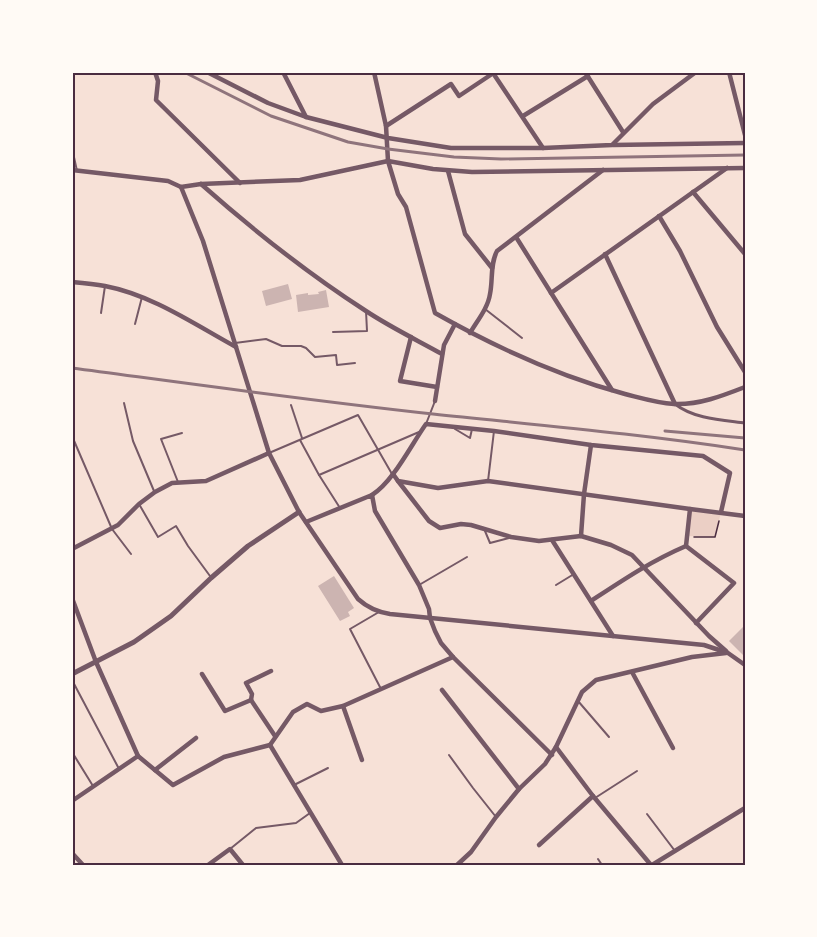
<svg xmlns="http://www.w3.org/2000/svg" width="817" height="937" viewBox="0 0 817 937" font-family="Ubuntu,sans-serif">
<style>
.green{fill:#ebcfc5}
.building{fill:#ccb4b1}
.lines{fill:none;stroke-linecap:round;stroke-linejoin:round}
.path{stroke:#4a2c40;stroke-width:1.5}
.service{stroke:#755966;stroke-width:2}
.pedestrian{stroke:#755966;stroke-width:3}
.minor{stroke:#755966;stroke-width:4.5}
.tertiary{stroke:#755966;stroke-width:5}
.rail{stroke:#8f747c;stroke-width:3}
.neatline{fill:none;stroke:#4a2c40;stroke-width:2}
</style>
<rect width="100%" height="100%" fill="#f7e1d7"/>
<path class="green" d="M690,509L721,512L715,537L687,536Z"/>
<g class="building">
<path d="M288,284L292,299L266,306L262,291Z"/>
<path d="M326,290L329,307L298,312L296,295L308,293V295L319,294L318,292Z"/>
<path d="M334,576L354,608L348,612L350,616L340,621L318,586Z"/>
<path d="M745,625V653L743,655L729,641Z"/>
</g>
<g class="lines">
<path class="path" d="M694,537H715L719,521"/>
<g class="service">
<path d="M72,148L77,171"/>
<path d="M485,309L522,338"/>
<path d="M101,313L105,286"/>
<path d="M135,324L142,297"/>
<path d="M333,332L367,331L366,311"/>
<path d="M235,343L266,339L282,346H301L306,348L315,357L336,355L337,365L355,363"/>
<path d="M124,403L133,441L154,491"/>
<path d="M291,405L302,438"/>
<path d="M426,424L435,401"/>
<path d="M455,429L470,438L472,429"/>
<path d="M72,436L112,529L131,554"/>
<path d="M300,440L319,475"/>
<path d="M269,453L358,415L392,474"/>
<path d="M488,481L494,431"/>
<path d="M178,482L161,439L182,433"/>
<path d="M139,504L158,537L176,526L188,546L210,576"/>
<path d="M340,508L319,475L419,432"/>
<path d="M485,531L490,543L509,538"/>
<path d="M419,585L467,557"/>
<path d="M556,585L574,574"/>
<path d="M379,612L350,629L381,689"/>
<path d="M72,680L118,767"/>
<path d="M578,701L609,737"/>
<path d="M72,752L93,786"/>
<path d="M449,755L473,788L496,817"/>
<path d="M294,785L328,768"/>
<path d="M595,798L637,771"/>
<path d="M647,814L675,851"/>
<path d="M230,849L256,828L296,823L310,813"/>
<path d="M598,859L602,865"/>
</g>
<path class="pedestrian" d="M675,404C694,419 722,420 745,423"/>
<g class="minor">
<path d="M155,72L158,81L156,100L240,183"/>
<path d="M207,72L268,103L306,117L388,138L451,148H543L612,145L653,104L696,72"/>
<path d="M283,72L306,117"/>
<path d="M374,72L386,126L388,161L398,194L406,207L435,313C495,347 558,376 625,394C641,398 657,403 674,404C699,405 722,396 745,387"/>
<path d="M585,72L623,132"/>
<path d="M729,72L745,135"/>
<path d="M493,73L543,148"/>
<path d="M523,116L588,76"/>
<path d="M386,126L451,84L459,96L495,72"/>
<path d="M613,145L745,143"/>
<path d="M72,170L168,181L181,187L201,184L300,180L388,161L433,169L472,172L745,168"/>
<path d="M448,171L465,234L492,268"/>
<path d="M201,184C253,230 307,273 366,311C390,327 417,340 442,354"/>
<path d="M181,187L203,241L269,453L299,512L358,599C368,608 377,612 390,614L704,645L728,653L745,665"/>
<path d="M693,192L745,254"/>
<path d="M659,216L680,251L717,327L745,372"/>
<path d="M516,237L612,390"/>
<path d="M605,254L675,404"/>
<path d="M72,282C83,283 94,284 105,286C152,295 194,324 236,347"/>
<path d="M551,293L727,168"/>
<path d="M470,333C477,321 488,308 490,294C493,280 490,264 497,251L603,170"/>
<path d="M411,337L400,381L437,387"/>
<path d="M435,401L444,345L455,324"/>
<path d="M393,474L398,481L438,488L488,481L690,509L745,516"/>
<path d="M398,481L429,521L440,528L461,524L471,525L511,537L539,541L581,536L611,545L632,555L709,636L726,651"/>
<path d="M372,495C393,482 411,445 426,424L494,431L591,445L703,456L730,473L721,512"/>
<path d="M690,509L686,546L734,583L696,623"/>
<path d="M306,522L372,495L375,511L419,585L429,609L430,618L435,631L441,643L453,657L552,755"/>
<path d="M581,536L584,494L591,445"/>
<path d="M552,540L613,636"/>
<path d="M72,549L118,525L139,504L155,492L172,483L206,481L269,453"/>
<path d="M72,598L96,662L138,756"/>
<path d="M591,601C623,580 651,561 686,546"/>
<path d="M632,672L673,748"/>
<path d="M202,674L225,711L251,700L275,736"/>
<path d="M442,690L519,789"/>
<path d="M251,700L252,694L246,683L271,671"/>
<path d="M343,706L362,760"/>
<path d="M270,745L293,712L307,704L321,711L343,706L453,657"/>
<path d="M556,747L593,796L651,865"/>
<path d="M155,770L196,738"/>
<path d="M72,801L138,756L173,785L224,757L270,745L342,865"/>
<path d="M539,845L593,796"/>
<path d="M72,853L83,865"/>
<path d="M208,865L230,849L243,865"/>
<path d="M457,865L471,852L496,817L519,789L545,764L556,747L582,692L596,680L692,657L726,653"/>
<path d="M652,865L745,808"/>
</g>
<path class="tertiary" d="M72,674L134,642L171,616L211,578L248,546L299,512"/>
<g class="rail">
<path d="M184,72L271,116L348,142L388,149L454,157L501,159L745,155"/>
<path d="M72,368C192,384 313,401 433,414C537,425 642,434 745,450"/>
<path d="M665,431L745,438"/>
</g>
</g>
<rect width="817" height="937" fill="none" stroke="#fffaf5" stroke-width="147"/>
<rect x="74" y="74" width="670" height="790" class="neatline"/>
</svg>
